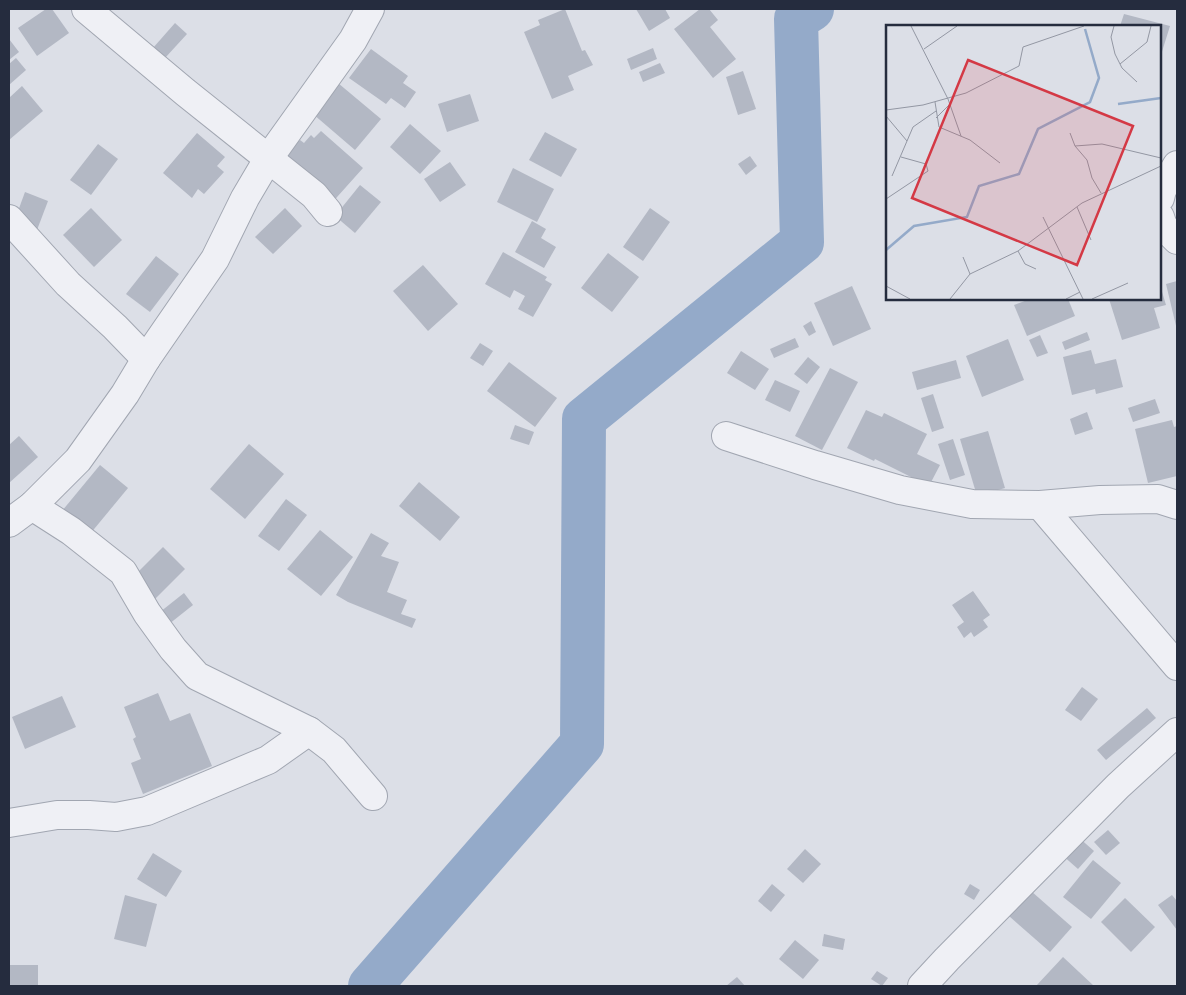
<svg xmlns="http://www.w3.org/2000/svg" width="1186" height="995" viewBox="0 0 1186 995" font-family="Manrope,sans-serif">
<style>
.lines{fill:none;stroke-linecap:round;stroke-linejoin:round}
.river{stroke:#94aac9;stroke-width:44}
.building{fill:#b3b8c4}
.street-casing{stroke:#a1a6b1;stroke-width:30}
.street{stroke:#eff0f5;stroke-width:28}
.inset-river{fill:none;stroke:#94aac9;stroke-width:2.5}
.inset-road{fill:none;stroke:#9397a3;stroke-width:1}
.view{fill:#d43945;fill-opacity:0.15;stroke:#d43945;stroke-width:2.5}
.inset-edge{fill:none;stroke:#252c3e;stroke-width:2.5}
</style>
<rect width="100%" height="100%" fill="#dcdfe7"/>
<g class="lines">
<path class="river" d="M370,986L582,744L584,419L802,242L796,19L812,9"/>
</g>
<g class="building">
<path d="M46,9H52L69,33L37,56L18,28Z"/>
<path d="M565,9L582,51L585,50L593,65L568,76L574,90L552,99L524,32L540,25L538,20Z"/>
<path d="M636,9H665L670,18L649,31Z"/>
<path d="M700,9H709L718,20L710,27L736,59L713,78L674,29Z"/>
<path d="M1124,14L1170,26L1160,58V26H1120Z"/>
<path d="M175,23L187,34L165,58L153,48Z"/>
<path d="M9,39L19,52L9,60Z"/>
<path d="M653,48L657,59L631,70L627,59Z"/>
<path d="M371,49L408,76L403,83L416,92L405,108L391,98L386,104L349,78Z"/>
<path d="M16,58L26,70L9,85V64Z"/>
<path d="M660,63L665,73L643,82L639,72Z"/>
<path d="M743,71L756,109L738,115L726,77Z"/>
<path d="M332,78L381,119L355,150L306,108Z"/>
<path d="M22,86L43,111L9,140V98Z"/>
<path d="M470,94L479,121L447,132L438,104Z"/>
<path d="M410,124L441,151L420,174L390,147Z"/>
<path d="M321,131L363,168L329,206L281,161L300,140L304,143L311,135L314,138Z"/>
<path d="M545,132L577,149L561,177L529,160Z"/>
<path d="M197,133L225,157L217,166L224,172L204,194L198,189L192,198L163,173Z"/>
<path d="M98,144L118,159L91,195L70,180Z"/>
<path d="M750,156L757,166L746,175L738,164Z"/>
<path d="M450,162L466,185L440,202L424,179Z"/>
<path d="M513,168L554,189L537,222L497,202Z"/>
<path d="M360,185L381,202L355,233L335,216Z"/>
<path d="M25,192L48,201L37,230L14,222Z"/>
<path d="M91,208L122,240L94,267L63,235Z"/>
<path d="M285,208L302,226L273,254L255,237Z"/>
<path d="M650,208L670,222L643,261L623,247Z"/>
<path d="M532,221L546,229L541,238L556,247L544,268L515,252Z"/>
<path d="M503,252L547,277L545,280L552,284L533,317L518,309L525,296L514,290L510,298L485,284Z"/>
<path d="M608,253L639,277L612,312L581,288Z"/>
<path d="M156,256L179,274L150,312L126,294Z"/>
<path d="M423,265L458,304L428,331L393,291Z"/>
<path d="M1177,281V330L1166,284Z"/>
<path d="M1160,285L1166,305L1154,308L1160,328L1122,340L1109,299H1160Z"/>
<path d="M852,286L871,329L833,346L814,303Z"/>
<path d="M1030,299H1068L1075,316L1027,336L1014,305Z"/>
<path d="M811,321L816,332L809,336L803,326Z"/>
<path d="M1087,332L1090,340L1065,350L1062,342Z"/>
<path d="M1040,335L1048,353L1037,357L1029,340Z"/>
<path d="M795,338L799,347L774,358L770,349Z"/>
<path d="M1008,339L1024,380L982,397L966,356Z"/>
<path d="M480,343L493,351L483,366L470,358Z"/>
<path d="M1091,350L1095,364L1116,359L1123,387L1096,394L1095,389L1072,395L1063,357Z"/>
<path d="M741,351L769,369L755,390L727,373Z"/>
<path d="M808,357L820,367L807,384L794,374Z"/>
<path d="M956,360L961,378L917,390L912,372Z"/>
<path d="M509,362L557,398L535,427L487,391Z"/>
<path d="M830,368L858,382L822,450L795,436Z"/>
<path d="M775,380L800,391L790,412L765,400Z"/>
<path d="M933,394L944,428L932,432L921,398Z"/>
<path d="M1155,399L1160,413L1133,422L1128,408Z"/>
<path d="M866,410L882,417L884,413L927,434L917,454L940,465L929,486L875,459L874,461L847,448Z"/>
<path d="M1087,412L1093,429L1075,435L1070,419Z"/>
<path d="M1172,420L1174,427L1177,426V476L1148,483L1135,429Z"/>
<path d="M515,425L534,432L529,445L510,439Z"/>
<path d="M988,431L1005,488L977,496L960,439Z"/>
<path d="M19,436L38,457L9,483V445Z"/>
<path d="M953,439L965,475L950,480L938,444Z"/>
<path d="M249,444L284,474L245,519L210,489Z"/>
<path d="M100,465L128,488L90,534L62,511Z"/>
<path d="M419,482L460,517L440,541L399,506Z"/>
<path d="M286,499L307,515L279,551L258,536Z"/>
<path d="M320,530L353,557L321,596L287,569Z"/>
<path d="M371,533L389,543L381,556L399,562L387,592L407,600L401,614L416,619L412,628L348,602L336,595Z"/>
<path d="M163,547L185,569L151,603L129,581Z"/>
<path d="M973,591L990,615L983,620L988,627L974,637L971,632L964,638L957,627L964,622L952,605Z"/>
<path d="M184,593L193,605L164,628L155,616Z"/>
<path d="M1082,687L1098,699L1081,721L1065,710Z"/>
<path d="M158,693L170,721L190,713L212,766L143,794L131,763L141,759L133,739L136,737L124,707Z"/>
<path d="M62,696L76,727L25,749L12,717Z"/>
<path d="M1147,708L1156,718L1106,760L1097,750Z"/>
<path d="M1108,830L1120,843L1106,855L1094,842Z"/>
<path d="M1077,836L1094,851L1078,869L1061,854Z"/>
<path d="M805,849L821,864L803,883L787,869Z"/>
<path d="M153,853L182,871L166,897L137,879Z"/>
<path d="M1093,860L1121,883L1091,919L1063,897Z"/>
<path d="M772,884L785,895L771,912L758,901Z"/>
<path d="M970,884L980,890L974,900L964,894Z"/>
<path d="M1031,891L1072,927L1050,952L1009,916Z"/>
<path d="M125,895L157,904L146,947L114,939Z"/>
<path d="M1172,895L1177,901V930L1158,905Z"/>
<path d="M1125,898L1155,927L1131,952L1101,922Z"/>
<path d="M824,934L845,939L843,950L822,946Z"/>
<path d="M795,940L819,960L803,979L779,959Z"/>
<path d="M1063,957L1094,986H1036Z"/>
<rect x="9" y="965" width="29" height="21"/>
<path d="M877,971L888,978L882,986L871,979Z"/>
<path d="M737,977L745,986H726Z"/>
</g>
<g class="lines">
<g class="street-casing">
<g id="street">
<path d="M86,9L185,92L314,195L328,212"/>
<path d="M1160,198L1162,190L1177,165"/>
<path d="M1160,217L1163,226L1177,240"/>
<path d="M9,219L68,284L115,327L146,359"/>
<path d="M726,436L815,465L900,490L972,504L1040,505L1100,500L1158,499L1177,505"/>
<path d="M1040,505L1177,666"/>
<path d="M32,506L71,531L123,572L147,613L173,649L197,676L309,731L334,750L373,796"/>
<path d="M9,523L32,506L78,460L125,394L146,359L215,259L245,198L268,159L353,40L370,9"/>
<path d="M9,823L57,815H89L116,817L147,811L268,760L309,731"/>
<path d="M922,986L947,959L1118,786L1177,732"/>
</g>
</g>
<use href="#street" class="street"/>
</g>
<g transform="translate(886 25)">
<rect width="275" height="275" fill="#dcdfe7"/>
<path class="inset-river" d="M232,79L275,73M0,225L28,201L81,192L93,161L133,149L152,104L204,77L213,53L199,4"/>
<path class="inset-road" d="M25,1L62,74L75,111M228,1L225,12L229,29L236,43L251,57M38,24L71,1M234,39L261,17L265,1M49,77L53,102L84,115L114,138M0,85L37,80L80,68L133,41L137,22L198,1M0,91L21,116M50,93L64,79M184,108L189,121L201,135L206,153L215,168M189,121L216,119L275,133M6,151L27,102L50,86M0,174L42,146L40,139L15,132M191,182L205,215M157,192L197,274M132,226L139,239L150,244M77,232L84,249M0,261L24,274M64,274L84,249L132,226L196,178L275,141M180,274L194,267M206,274L242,258"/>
<path class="view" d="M82,35L247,101L191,240L26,173Z"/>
<rect width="275" height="275" class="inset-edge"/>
</g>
<rect width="1186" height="995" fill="none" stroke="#252c3e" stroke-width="20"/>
</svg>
